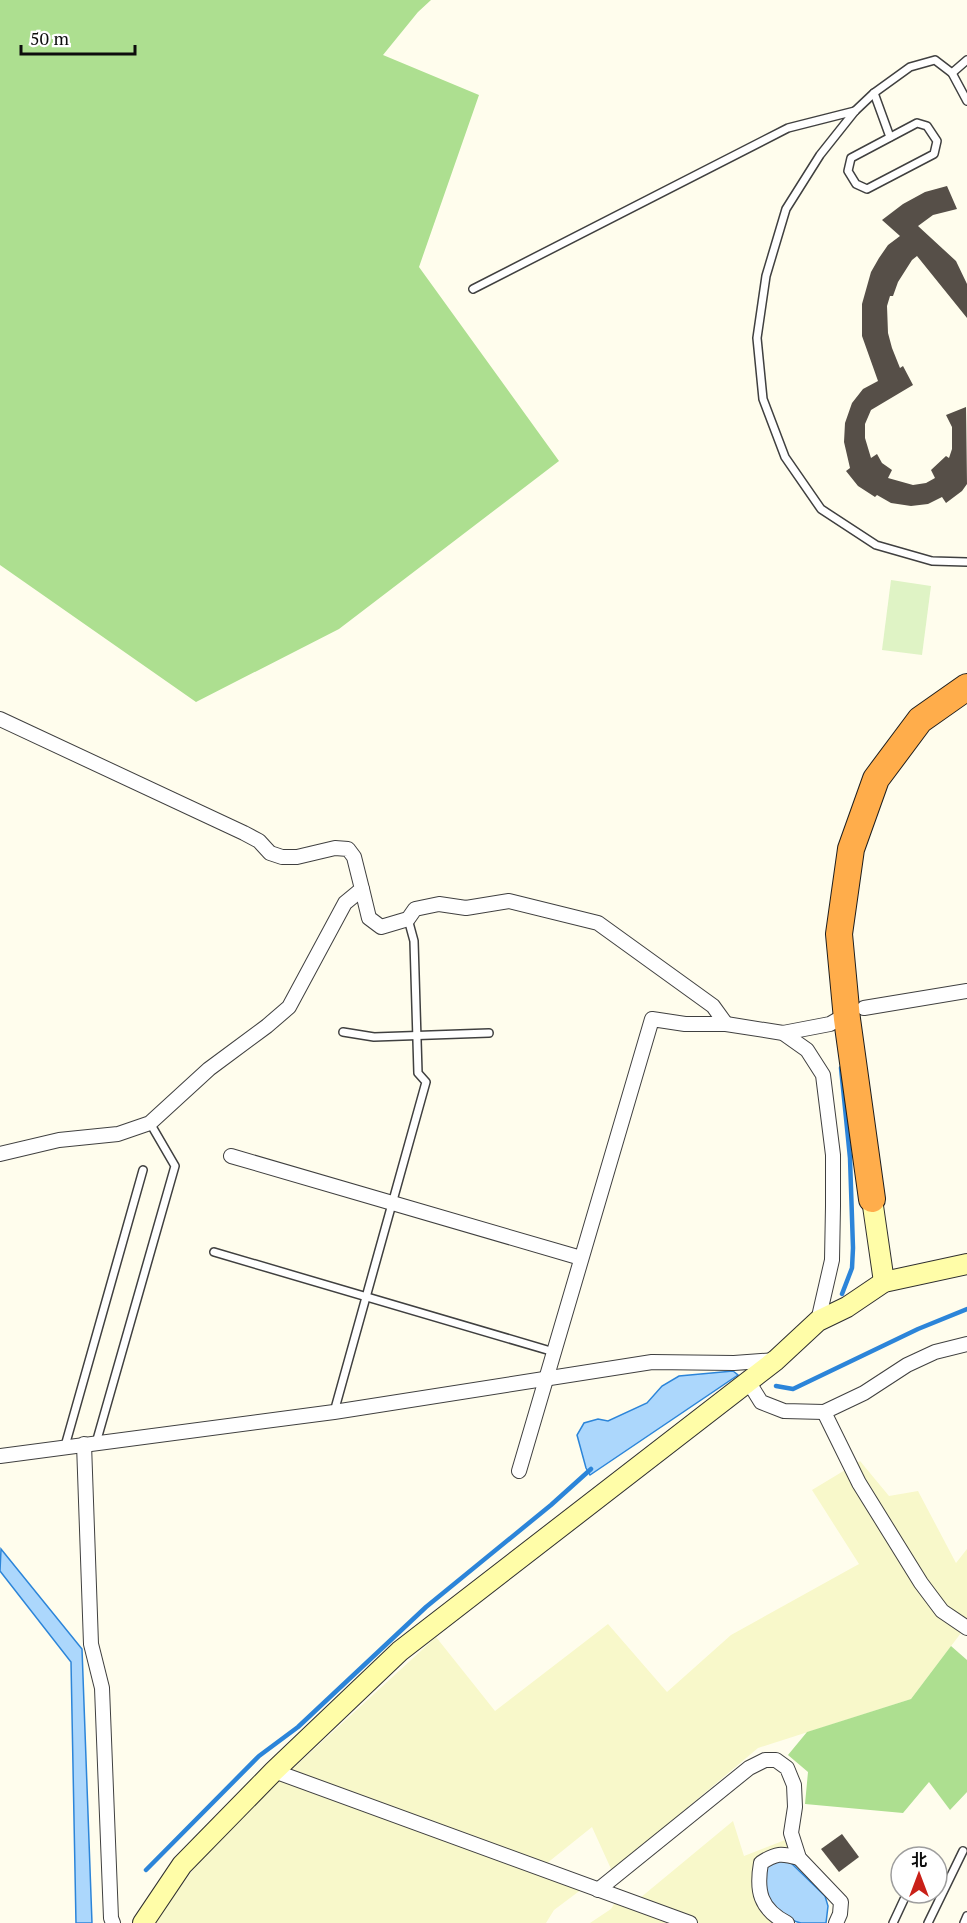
<svg xmlns="http://www.w3.org/2000/svg" width="967" height="1923" viewBox="0 0 967 1923" font-family="'PT Serif','Noto Sans SC',serif">
<style>
.farmland{fill:#f8f8ca}
.forest{fill:#addf90}
.pitch{fill:#dff3c5}
.water{fill:#acd7fc;stroke:#2c85d9;stroke-width:1.5}
.lines{fill:none;stroke-linecap:round;stroke-linejoin:round}
.stream{stroke:#2c85d9;stroke-width:4.5}
.building{fill:#564f48}
.lane-casing{stroke:#404040;stroke-width:10}
.street-casing{stroke:#404040;stroke-width:16}
.secondary-casing{stroke:#2f2f2f;stroke-width:22}
.highway-casing{stroke:#1e1e1e;stroke-width:28}
.lane{stroke:#fff;stroke-width:7}
.street{stroke:#fff;stroke-width:14}
.secondary{stroke:#fffda8;stroke-width:20}
.highway{stroke:#ffad4b;stroke-width:26}
</style>
<rect width="100%" height="100%" fill="#fffded"/>
<g class="farmland">
<path d="M860,1461L889,1496L918,1491L956,1563L967,1549V1625L911,1699L758,1748L612,1871L592,1827L541,1868L586,1886L554,1910L546,1923H154L206,1852L276,1784L436,1637L495,1711L608,1624L667,1692L731,1635L859,1564L812,1490Z"/>
<path d="M733,1821L744,1856L785,1840L789,1851L779,1923H590L611,1909L620,1894L640,1898Z"/>
</g>
<g class="forest">
<path d="M0,0H431L418,12L383,55L479,95L419,267L559,461L339,629L196,702L0,565Z"/>
<path d="M951,1646L967,1660V1792L950,1810L929,1782L903,1813L805,1804L808,1772L788,1755L807,1732L911,1699Z"/>
</g>
<path class="pitch" d="M891,580L931,586L922,655L882,650Z"/>
<g class="water">
<path d="M733,1371L738,1375L590,1475L586,1468L577,1435L584,1423L598,1419L608,1421L647,1403L662,1386L679,1376Z"/>
<path d="M1,1549L82,1649L92,1923H76L71,1662L0,1571Z"/>
<path d="M770,1861H789L825,1896L828,1906L826,1923C818,1923 809,1923 801,1923C776,1918 750,1884 770,1861Z"/>
</g>
<g class="lines">
<g class="stream">
<path d="M841,1068L850,1158L853,1248L852,1268L842,1294"/>
<path d="M776,1386L793,1389L918,1329L967,1309"/>
<path d="M146,1870L259,1756L298,1727L426,1607L551,1505L591,1469"/>
</g>
</g>
<g class="building">
<path d="M947,186L957,209L933,215L918,226L956,261L967,284V318L917,256L912,260L898,282L893,296H890L887,306L888,333L892,348L900,368L903,366L913,385L871,410L865,424V438L871,458L877,454L882,463L892,470L888,478L913,485L926,483L935,478L931,470L946,456L949,458L952,449V427L946,415L966,407L967,484L962,491L946,503L942,497L928,504L911,506L891,503L877,495L875,497L858,486L846,471L850,468L844,442L845,423L852,403L863,389L878,381L862,336V304L871,272L879,258L888,245L900,236L882,220L903,204L925,192Z"/>
<path d="M842,1834L859,1857L839,1872L821,1849Z"/>
</g>
<g class="lines">
<g class="lane-casing">
<g id="lane">
<path d="M952,73L967,60"/>
<path d="M874,93L890,137"/>
<path d="M967,101L952,73L935,60L910,67L874,93L855,111L820,155L786,209L766,276L757,338L763,399L785,457L821,509L876,545L932,561L967,562"/>
<path d="M917,123L927,126L937,141L934,154L867,189L856,184L848,171L851,158Z"/>
<path d="M473,289L788,128L855,111"/>
<path d="M343,1032L374,1037L489,1033"/>
<path d="M214,1252L554,1352"/>
<path d="M334,1412L426,1082L418,1073L414,941L408,919"/>
<path d="M96,1443L175,1166L150,1123"/>
<path d="M65,1446L143,1170"/>
<path d="M893,1923L907,1893"/>
<path d="M928,1923L963,1851"/>
<path d="M964,1923L967,1916"/>
</g>
</g>
<g class="street-casing">
<g id="street">
<path d="M0,719L244,833L259,841L270,853L282,857H297L335,848L348,849L354,857L362,889L345,903L289,1007L267,1026L209,1069L150,1123L118,1134L59,1140L0,1154"/>
<path d="M362,889L369,918L381,927L408,919L415,909L439,904L466,908L509,901L598,923L713,1006L726,1024"/>
<path d="M864,1008L967,991"/>
<path d="M783,1033L830,1024L842,1017"/>
<path d="M231,1156L581,1258"/>
<path d="M967,1344L935,1352L907,1365L864,1393L824,1412L859,1483L921,1583L942,1611L967,1628"/>
<path d="M748,1381L761,1402L784,1411L824,1412"/>
<path d="M84,1444L91,1644L102,1688L111,1918L113,1923"/>
<path d="M0,1456L334,1412L652,1362L734,1363L776,1360"/>
<path d="M519,1471L652,1019L685,1024H726L783,1033L807,1050L823,1075L833,1155V1206L832,1260L818,1321"/>
<path d="M274,1771L690,1923"/>
<path d="M598,1890L749,1768L765,1760H776L787,1768L794,1785L795,1807L791,1833L799,1858L841,1902L840,1914L836,1923"/>
<path d="M787,1923C760,1909 756,1891 761,1863C776,1853 781,1853 799,1858"/>
</g>
</g>
<g class="secondary-casing">
<g id="secondary">
<path d="M872,1199L884,1282"/>
<path d="M143,1923L182,1865L274,1771L400,1651L776,1360L818,1321L847,1307L884,1282L967,1264"/>
</g>
</g>
<g class="highway-casing">
<path id="highway" d="M872,1199L847,1019L839,934L851,849L876,779L920,720L967,687"/>
</g>
<use href="#lane" class="lane"/>
<use href="#street" class="street"/>
<use href="#secondary" class="secondary"/>
<use href="#highway" class="highway"/>
</g>
<g transform="translate(919 1875)"><circle r="28" fill="#ffffff" stroke="#9e9e9e" stroke-width="1.5"/>
<path d="M0-4.5L10 22L0 15L-10 22Z" fill="#c92018"/>
<text y="-9" font-size="16" font-weight="bold" text-anchor="middle" fill="#0d0d0d">北</text>
</g>
<path d="M21 45v9h114v-9" fill="none" stroke="#0d0d0d" stroke-width="3"/>
<text x="30" y="45" font-size="18" fill="#0d0d0d" stroke="#ffffff" stroke-width="4.5" paint-order="stroke">50 m</text>
</svg>
